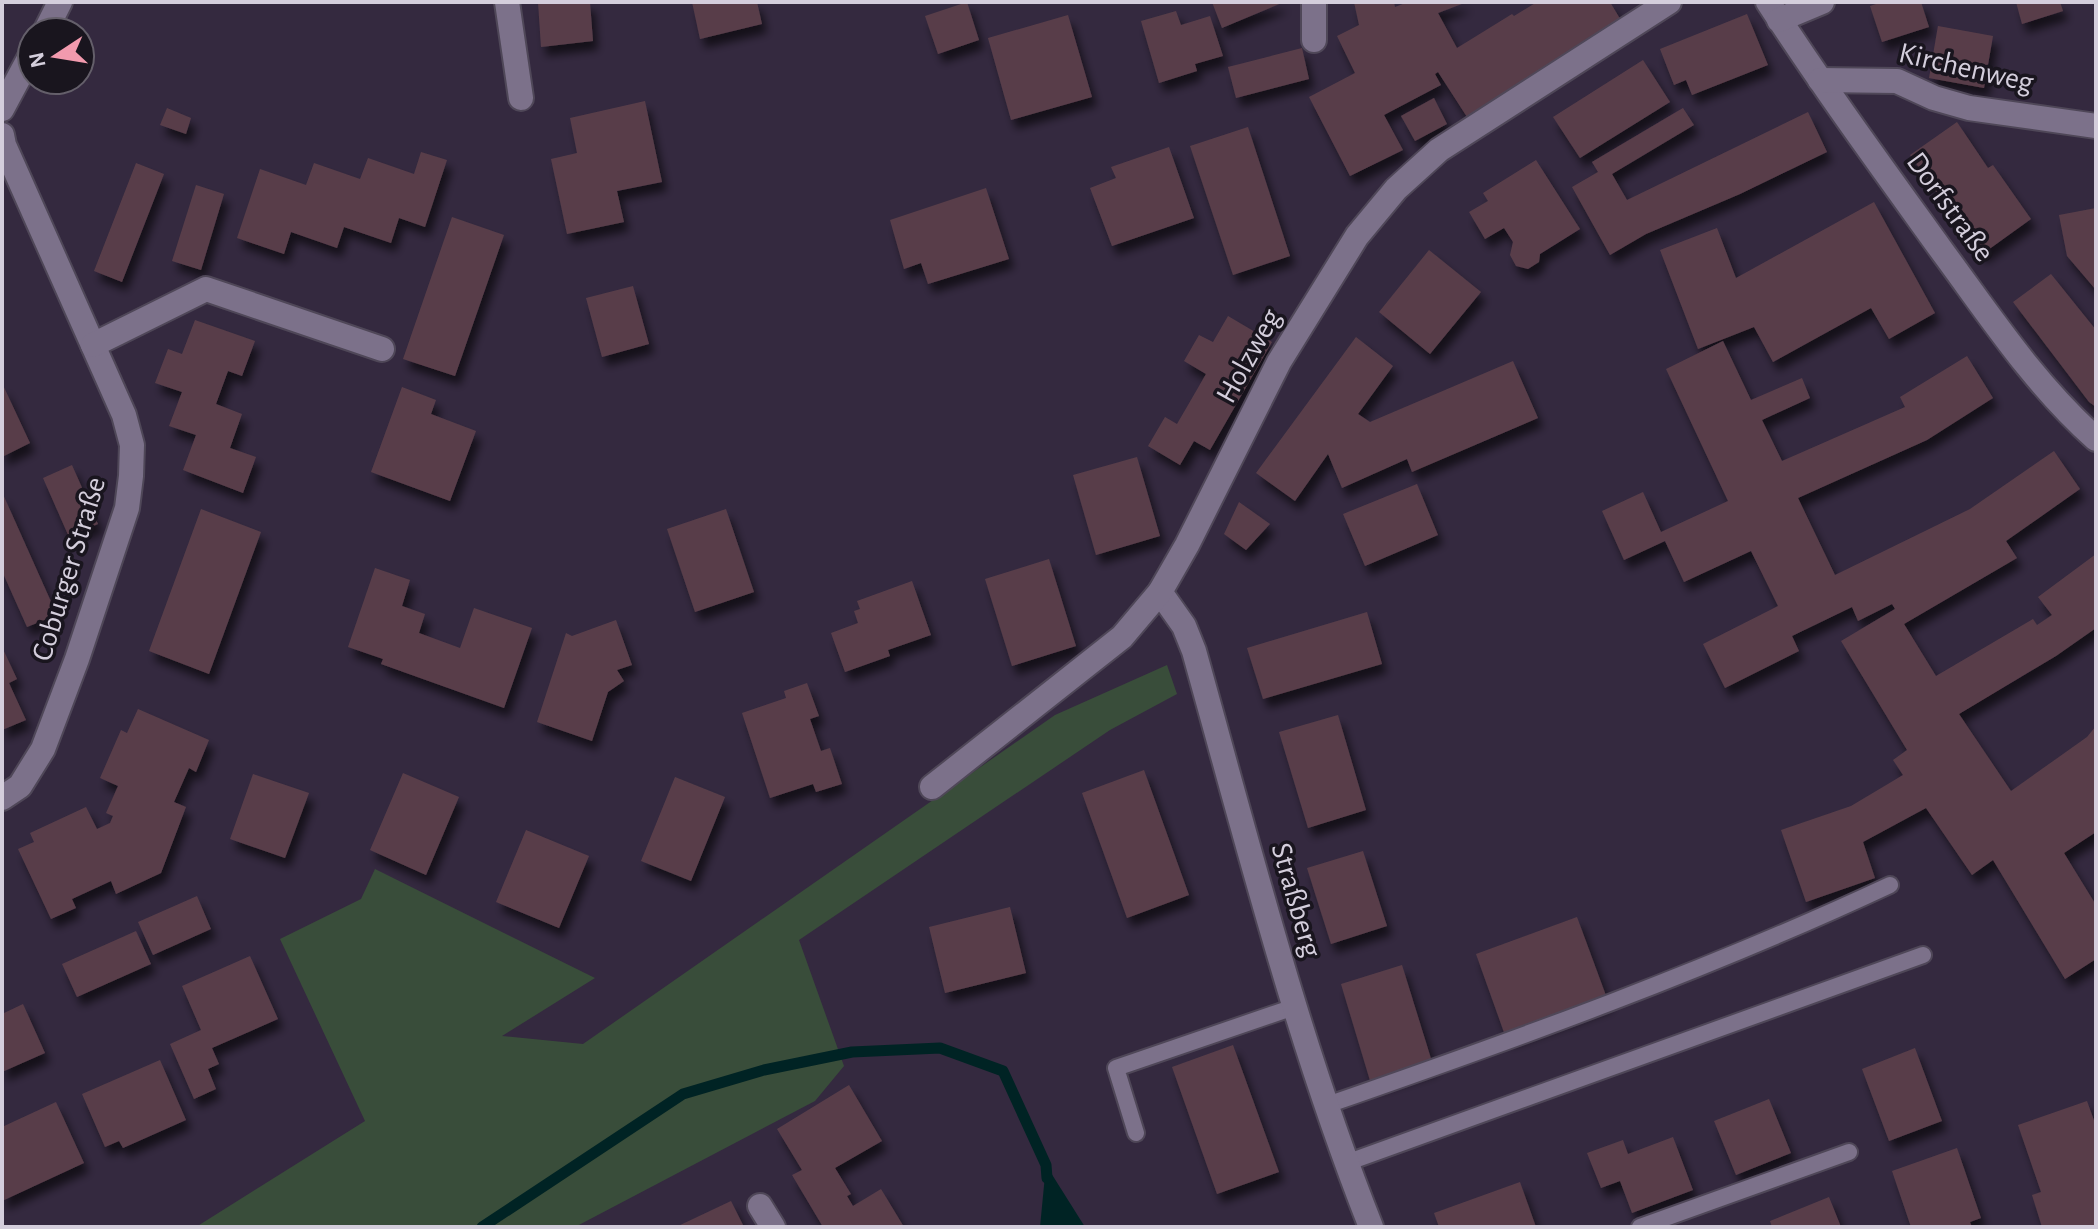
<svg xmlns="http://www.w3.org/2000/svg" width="2098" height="1229" viewBox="0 0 2098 1229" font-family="'Alegreya Sans',sans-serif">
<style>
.green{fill:#394d3a}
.water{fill:#002324}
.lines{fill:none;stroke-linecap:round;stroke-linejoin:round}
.stream{stroke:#002324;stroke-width:11}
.building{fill:#583e49;filter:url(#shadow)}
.lane-casing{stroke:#4f4758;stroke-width:20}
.street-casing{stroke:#4f4758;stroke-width:28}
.lane{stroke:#7c718a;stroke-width:16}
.street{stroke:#7c718a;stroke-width:24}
.labels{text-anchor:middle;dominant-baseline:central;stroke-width:7;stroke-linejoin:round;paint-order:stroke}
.street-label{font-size:30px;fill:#d4cedc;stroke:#19151e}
</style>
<defs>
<filter id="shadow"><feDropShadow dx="5" dy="9" stdDeviation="4" flood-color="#0009"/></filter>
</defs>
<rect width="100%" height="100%" fill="#34293f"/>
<path class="green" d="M1167,665L1177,694L1110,730L799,940L844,1066L815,1101L575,1227H196L365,1121L280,939L361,899L375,869L595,978L502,1036L583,1044L1055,715Z"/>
<path class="water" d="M1046,1165L1085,1227H1040Z"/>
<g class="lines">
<path class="stream" d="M482,1227L683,1094L764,1070L852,1052L940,1048L1003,1071L1046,1165L1047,1178"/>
</g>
<g class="building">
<path d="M538,2H590L593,41L541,47Z"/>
<path d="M692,2H757L762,24L700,39Z"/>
<path d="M967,2L979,40L938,54L925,16Z"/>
<path d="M1212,2H1284L1222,28Z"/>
<path d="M1354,2H1394L1395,7L1408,2H1467L1438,13L1457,48L1512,14L1514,16L1537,2H1610L1622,22L1467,117L1438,72L1435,74L1441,85L1384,115L1403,150L1350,176L1309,97L1355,73L1337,36L1359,25Z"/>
<path d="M1882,2H1921L1929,27L1882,42L1870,6Z"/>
<path d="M2016,2H2060L2063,11L2022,24Z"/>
<path d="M1176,11L1181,25L1210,16L1223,56L1195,64L1197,71L1159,83L1141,21Z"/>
<path d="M1747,14L1768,65L1692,95L1686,80L1674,85L1660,49Z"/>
<path d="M1068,15L1092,97L1011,120L988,38Z"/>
<path d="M1938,26L1993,36L1984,88L1929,78Z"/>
<path d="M1302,48L1309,79L1236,98L1228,67Z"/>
<path d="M1643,60L1670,102L1580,158L1553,117Z"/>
<path d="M1434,98L1447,124L1415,141L1401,116Z"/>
<path d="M645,101L662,182L617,191L624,222L567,234L551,159L577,153L570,118Z"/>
<path d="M167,108L191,118L186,134L160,125Z"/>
<path d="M1683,108L1694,125L1612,174L1627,200L1808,112L1827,152L1740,194L1646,234L1610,255L1572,187L1598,172L1592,162Z"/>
<path d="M1957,122L1988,168L1993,165L2031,219L1981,255L1910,155Z"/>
<path d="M1248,127L1290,256L1233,275L1190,146Z"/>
<path d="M1169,147L1194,218L1112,246L1090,188L1116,178L1111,167Z"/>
<path d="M421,152L447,160L425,227L399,218L391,243L344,227L337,248L291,232L284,254L237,238L260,169L306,185L314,163L360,179L368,158L414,174Z"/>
<path d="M1536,160L1580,229L1540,254L1539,262L1528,269L1516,266L1510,255L1513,242L1504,228L1485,239L1469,212L1488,201L1483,193Z"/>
<path d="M136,163L164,174L122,282L94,271Z"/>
<path d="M196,185L224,194L201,270L172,261Z"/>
<path d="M986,188L1009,259L928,284L921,263L904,269L890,220Z"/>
<path d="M1874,202L1935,313L1889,339L1871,308L1773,362L1754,327L1698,349L1660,250L1717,228L1736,278Z"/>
<path d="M2096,208V290L2067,256L2059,215Z"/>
<path d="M452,217L504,235L455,376L403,359Z"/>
<path d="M1429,250L1481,292L1430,354L1379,312Z"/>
<path d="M2051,274L2096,330V407L2089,402L2013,302Z"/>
<path d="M633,286L649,344L602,357L586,298Z"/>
<path d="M1228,316L1272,342L1210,450L1194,441L1180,465L1148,446L1165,417L1177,424L1206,374L1184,361L1199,335L1213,342Z"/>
<path d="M195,320L255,341L242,376L228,371L216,404L242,414L230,448L256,457L243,493L183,470L196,435L169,426L182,392L155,383L168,349L182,354Z"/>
<path d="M1356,337L1393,366L1358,414L1370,422L1513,361L1538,418L1412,472L1407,459L1342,488L1328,454L1295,501L1256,473Z"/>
<path d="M1723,341L1751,400L1802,378L1810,398L1762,420L1782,461L1905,407L1900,397L1967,356L1993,398L1927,440L1798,498L1835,575L1970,509L2054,451L2080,489L2006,541L2017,558L1904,624L1936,676L2033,619L2037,625L2052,615L2038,597L2096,554V628L2056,656L1959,714L2011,791L2087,737L2096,726V832L2064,853L2096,905V959L2065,979L1993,860L1972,875L1926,808L1863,842L1875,878L1806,902L1781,830L1851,806L1903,775L1893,760L1907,750L1841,641L1895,609L1892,604L1858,621L1852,607L1792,636L1799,651L1725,688L1703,644L1778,606L1751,551L1684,582L1665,541L1624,560L1602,511L1643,492L1661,532L1728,501L1666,369Z"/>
<path d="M2,383L30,443L2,457Z"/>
<path d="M402,387L436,400L431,414L476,431L450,501L371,472Z"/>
<path d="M1137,457L1160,536L1096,555L1073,475Z"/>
<path d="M72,465L98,524L69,537L43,478Z"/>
<path d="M1417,484L1438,535L1365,566L1343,514Z"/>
<path d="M2,492L57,615L27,627L2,571Z"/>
<path d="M1239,502L1270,524L1246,550L1224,534Z"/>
<path d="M201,509L261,532L209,674L149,651Z"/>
<path d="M726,509L754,592L695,612L667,529Z"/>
<path d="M1049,559L1076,646L1012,666L985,579Z"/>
<path d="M375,568L410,580L402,606L425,614L419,633L460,648L474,608L532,628L504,708L381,664L383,659L348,647Z"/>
<path d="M912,581L931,635L888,650L890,656L845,672L831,633L858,623L854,611L860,609L857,601Z"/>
<path d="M1367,612L1382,664L1263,699L1247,648Z"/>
<path d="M616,620L632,665L617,670L624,681L608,692L592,741L537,722L566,633L572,636Z"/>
<path d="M2,647L17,679L9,683L26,720L2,730Z"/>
<path d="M807,683L819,716L810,719L821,751L830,748L842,784L816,792L813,784L770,798L742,713L786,698L784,691Z"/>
<path d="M138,709L209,740L196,772L189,768L174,802L186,807L161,873L116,894L111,881L72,899L76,908L51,919L18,849L34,842L30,833L86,807L97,829L110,823L113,816L106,813L118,786L100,778L121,730L127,733Z"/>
<path d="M1338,715L1366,810L1308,828L1279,732Z"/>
<path d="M1144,770L1189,895L1127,918L1082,793Z"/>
<path d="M403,773L459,797L426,875L370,850Z"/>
<path d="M253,774L309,793L285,858L230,839Z"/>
<path d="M675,777L725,797L691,881L641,861Z"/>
<path d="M526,830L589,856L559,928L496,902Z"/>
<path d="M1363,851L1387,926L1331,944L1307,868Z"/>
<path d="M197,896L211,929L153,955L138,922Z"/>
<path d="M1010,907L1026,973L945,993L929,927Z"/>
<path d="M1577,917L1608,1001L1506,1038L1476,954Z"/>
<path d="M136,931L151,964L77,997L62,964Z"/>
<path d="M250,956L278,1019L212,1048L219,1064L208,1069L216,1089L194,1099L170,1044L201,1030L182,986Z"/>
<path d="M1402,965L1433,1065L1371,1084L1341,984Z"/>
<path d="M23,1004L45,1053L2,1072V1014Z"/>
<path d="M1233,1045L1279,1172L1217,1194L1172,1067Z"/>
<path d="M1915,1048L1942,1121L1889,1141L1862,1069Z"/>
<path d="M160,1060L186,1120L123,1148L119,1141L105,1147L82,1094Z"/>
<path d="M849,1085L882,1141L835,1168L851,1194L847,1196L853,1206L881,1189L904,1227H823L792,1175L802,1170L777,1129Z"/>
<path d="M1769,1099L1791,1153L1736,1175L1714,1121Z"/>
<path d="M2087,1101L2096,1126V1227H2042L2032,1195L2041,1192L2018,1125Z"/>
<path d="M56,1102L84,1163L2,1201V1127Z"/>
<path d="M1673,1137L1693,1190L1632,1213L1620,1181L1601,1188L1587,1153L1623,1140L1628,1154Z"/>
<path d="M1957,1148L1981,1218L1970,1222L1972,1227H1911L1892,1171Z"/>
<path d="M1520,1182L1536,1227H1439L1434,1213Z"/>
<path d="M1829,1197L1841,1227H1772L1770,1221Z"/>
<path d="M731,1201L744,1227H676Z"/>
</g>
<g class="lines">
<g class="lane-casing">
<g id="lane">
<path d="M1327,1105C1517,1039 1708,970 1890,885"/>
<path d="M1136,1133L1116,1068L1294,1007"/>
<path d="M1346,1163L1923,955"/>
<path d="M1640,1227L1849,1152"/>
</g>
</g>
<g class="street-casing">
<g id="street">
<path d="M507,2L521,98"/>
<path d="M1314,2V40"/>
<path d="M1768,2C1823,87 1883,169 1942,251C1990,316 2035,385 2096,439"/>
<path d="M1779,20L1822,2"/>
<path d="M45,32L60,2"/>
<path d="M1820,80L1897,81L1934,98L1969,108L2096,126"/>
<path d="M2,109L32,53"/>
<path d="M2,135L4,145L124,415L132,445L131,476L127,508L77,659L43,749L20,786L2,798"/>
<path d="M93,345L206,289L382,349"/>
<path d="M1160,592L1184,626L1194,651C1248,844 1297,1040 1371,1227"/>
<path d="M932,787L1122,637L1160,592L1187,545L1279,362L1357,236L1396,189L1439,150L1669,2"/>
<path d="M760,1206L773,1227"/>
</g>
</g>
<use href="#lane" class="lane"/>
<use href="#street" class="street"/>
</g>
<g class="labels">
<g class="street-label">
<text transform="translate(1966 68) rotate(13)">Kirchenweg</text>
<text transform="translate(1950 207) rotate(54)">Dorfstraße</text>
<text transform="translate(1249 356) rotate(-61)">Holzweg</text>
<text transform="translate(69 569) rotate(-73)">Coburger Straße</text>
<text transform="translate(1296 900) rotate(74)">Straßberg</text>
</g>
</g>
<rect width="2098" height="1229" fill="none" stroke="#d4cedc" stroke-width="8"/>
<g transform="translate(56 56) rotate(258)"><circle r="38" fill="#19151e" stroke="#645f6a" stroke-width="2"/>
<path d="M0-6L14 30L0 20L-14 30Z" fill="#f29aae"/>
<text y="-12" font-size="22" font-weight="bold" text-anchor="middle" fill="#d4cedc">N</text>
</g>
</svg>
